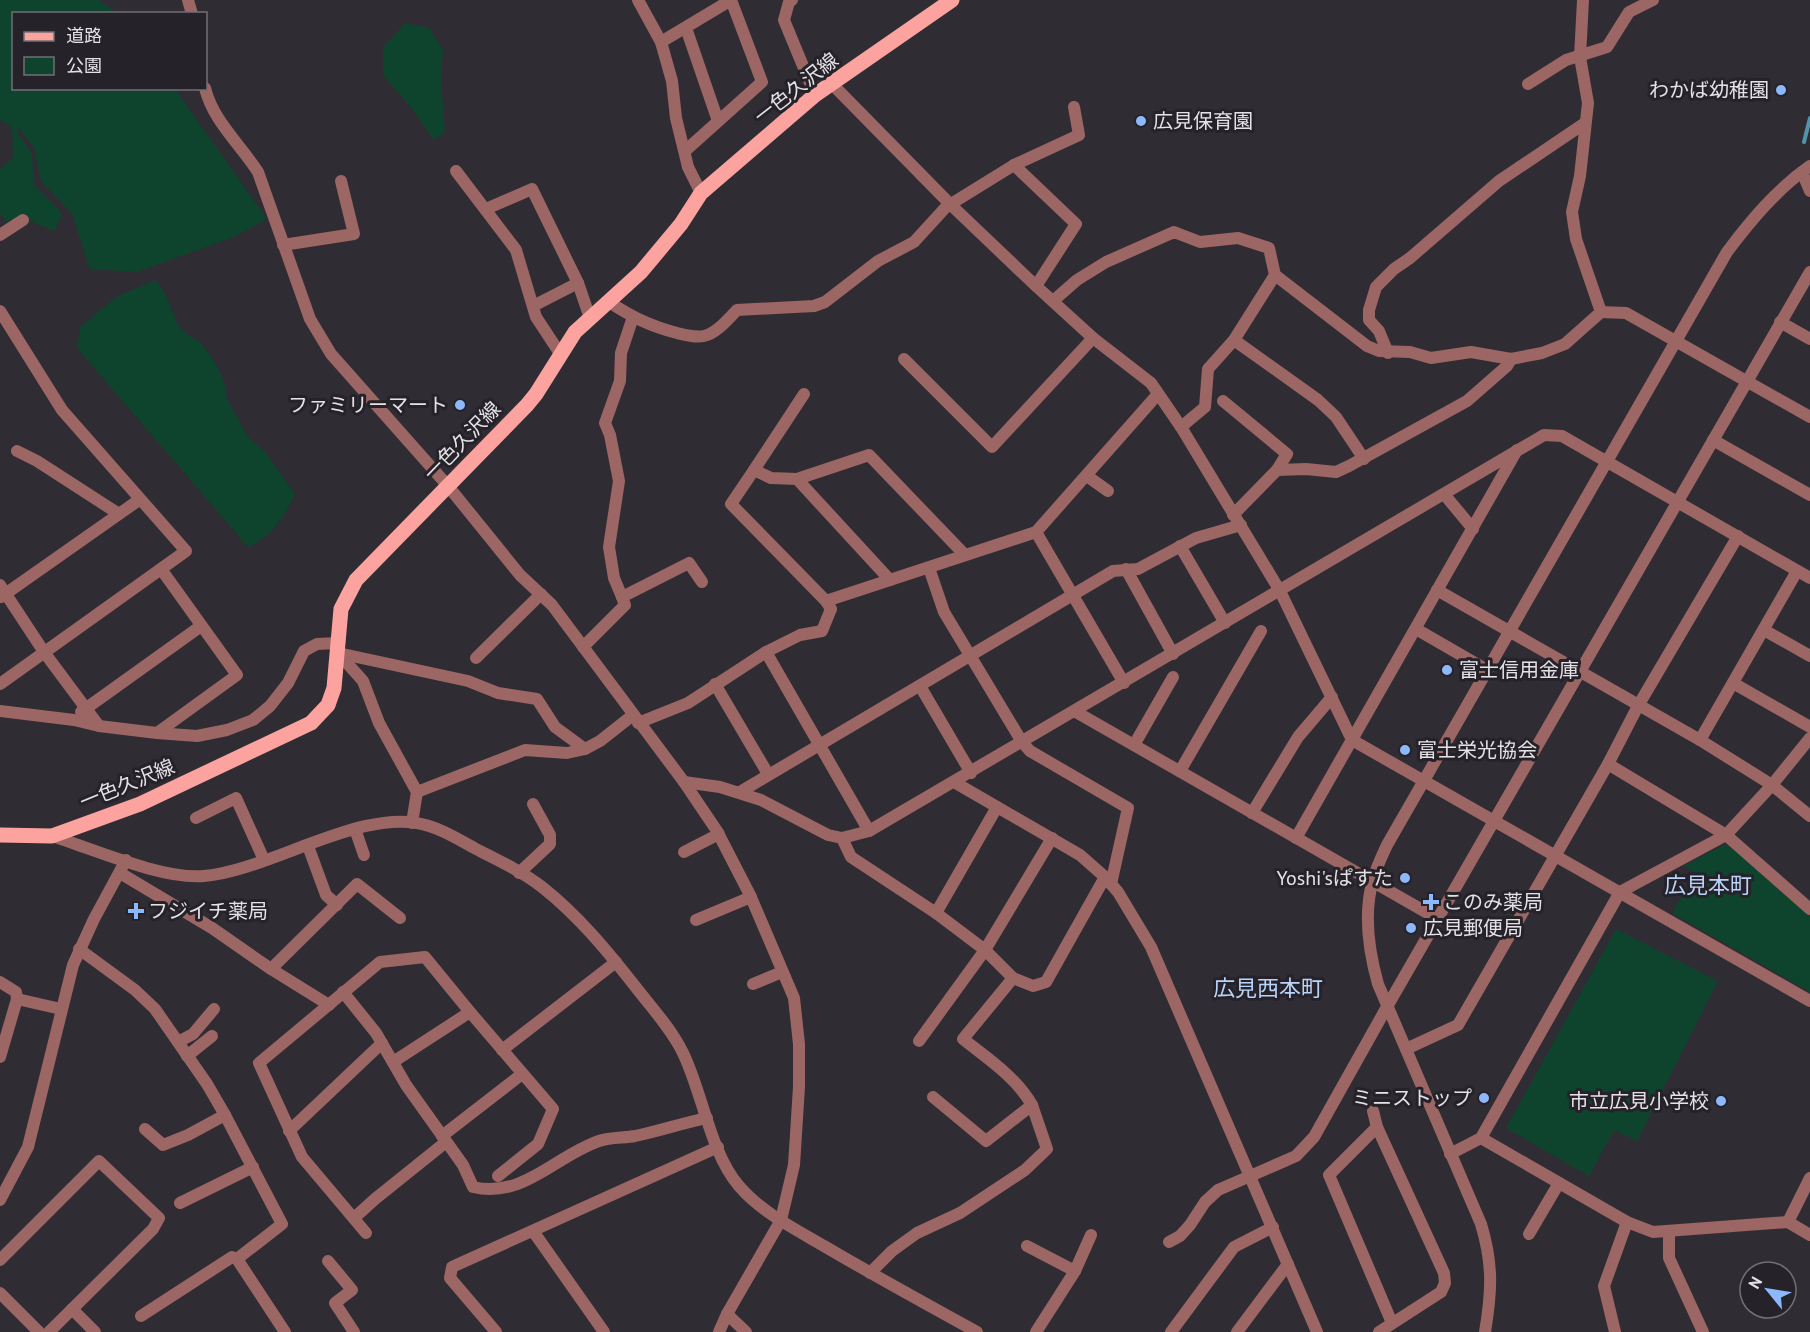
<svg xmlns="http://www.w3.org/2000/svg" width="1810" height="1332" viewBox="0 0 1810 1332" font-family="'PT Sans','Noto Sans JP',sans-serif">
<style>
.green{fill:#0e442e}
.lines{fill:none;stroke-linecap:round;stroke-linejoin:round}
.stream{stroke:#5394ad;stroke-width:4}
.minor{stroke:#9b6663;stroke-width:12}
.tertiary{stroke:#9b6663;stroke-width:12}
.primary{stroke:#fca39f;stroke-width:15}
.poi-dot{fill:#8db9fc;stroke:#262229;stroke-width:2}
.labels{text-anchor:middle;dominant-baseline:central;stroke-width:6;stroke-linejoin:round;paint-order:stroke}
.street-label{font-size:20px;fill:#e4e2e6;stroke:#262229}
.poi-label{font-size:20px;fill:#e4e2e6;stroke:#262229;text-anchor:start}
.quarter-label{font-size:22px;fill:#bad3f9;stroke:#262229}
</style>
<rect width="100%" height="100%" fill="#302c33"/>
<g class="green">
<path d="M0,0H98L118,13L14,14V88L175,89L267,219L234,237L137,272L90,269L72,214L41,181L34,147L17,126V132L32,154L34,185L62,213L55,231L20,217L6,222L0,213V169L13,157L12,127L0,120Z"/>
<path d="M405,23L429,28L443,49L441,81L445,132L434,140L412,109L383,75V48Z"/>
<path d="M155,280C170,295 170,313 181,329C186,335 195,338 200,343C211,353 229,383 226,397L248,437L266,453L295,494C285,517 271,537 248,547L77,348L80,328L99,311L118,296Z"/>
<path d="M1723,845H1729L1810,915V992L1672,913L1695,873L1684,866Z"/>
<path d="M1616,929L1718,981L1637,1141L1614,1130L1589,1176L1506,1128Z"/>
</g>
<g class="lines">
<path class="stream" d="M1804,142L1810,118"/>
<g class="minor">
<path d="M638,0L661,42L672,81L676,118L688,167L701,193"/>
<path d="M792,0L789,2L784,20L815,95"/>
<path d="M1583,0L1580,57L1588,103L1580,176L1572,212L1576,239L1601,312L1626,313L1810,417"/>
<path d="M686,28L718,121"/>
<path d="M661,42L731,0"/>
<path d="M832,84L951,205L1036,286L1093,338L1151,383L1181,427L1280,591L1352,740L1810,1001"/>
<path d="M1528,84L1566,60L1607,47L1629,12L1653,0"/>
<path d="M685,151L762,82L731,0"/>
<path d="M1014,165L1076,224L1036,286"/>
<path d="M456,171L516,250L536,317L561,355"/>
<path d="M486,209L532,189L578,283L590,318"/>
<path d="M0,235L23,220"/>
<path d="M283,245L354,234L341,181"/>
<path d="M1275,275L1234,340L1318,400L1336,417L1364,459"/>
<path d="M1053,301L1077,280L1106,262L1174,232L1200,242L1238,238L1269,248L1275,275L1367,346L1379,351L1410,352L1431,358L1471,352L1511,359L1542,353L1565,344L1601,312"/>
<path d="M609,302C632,317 650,326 677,333C685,335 695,338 704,336C717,333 728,319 737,310L814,306L825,302L878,261L914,242L946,207L1014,165L1079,135L1074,107"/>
<path d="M533,306L578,283"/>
<path d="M0,311L62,410L186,551L0,684"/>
<path d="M1780,322L1810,339"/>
<path d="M1388,353L1379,331L1369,320V310L1376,287L1394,269L1410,258L1499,181L1585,123"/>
<path d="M904,359L992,447L1093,338"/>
<path d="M1223,401L1287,454L1277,470L1233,515"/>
<path d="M1181,427L1205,407L1208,369L1234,340"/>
<path d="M1713,440L1810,495"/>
<path d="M17,451L37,461L119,514"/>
<path d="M754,470L804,394"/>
<path d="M1277,470L1306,469L1336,472L1349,466L1467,401L1507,366L1511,359"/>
<path d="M1087,476L1108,491"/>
<path d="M797,479L890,580"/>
<path d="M1444,494L1473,529"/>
<path d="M1036,532L1124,683"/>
<path d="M1180,546L1225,623"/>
<path d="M929,568L944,612L1022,742L1030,751L1128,808L1111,884"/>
<path d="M1126,569L1173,654"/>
<path d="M0,585L44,652L99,726"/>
<path d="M1437,590L1700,740L1772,785L1810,816"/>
<path d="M1,597L139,500"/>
<path d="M622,597L614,578L609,547L619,481L610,435L605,423L620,381L621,353L633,317"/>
<path d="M826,601L1036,532L1158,394"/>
<path d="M1416,629L1487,670"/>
<path d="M1764,630L1810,656"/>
<path d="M583,647L625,605L622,597L689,563L702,582"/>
<path d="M766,652L869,831"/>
<path d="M338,653L468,681L498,693L537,699L555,727L585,749"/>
<path d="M338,653L363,681L379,723L417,792"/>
<path d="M476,658L541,594"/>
<path d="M1733,683L1810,727"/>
<path d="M715,684L768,774"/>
<path d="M920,686L971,773"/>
<path d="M0,711L74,720L99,726L157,733L197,736L227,730L253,720L270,706L288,683L304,651L317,644L338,643"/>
<path d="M81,712L201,626"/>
<path d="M1076,712L1438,919"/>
<path d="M638,723L688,703L766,652L800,635L822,631L831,609L826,601L731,504L754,470L771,478L797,479L869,455L964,554"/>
<path d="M157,733L237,675L161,569"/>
<path d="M1700,740L1797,571"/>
<path d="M1134,745L1173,677"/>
<path d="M1608,764L1726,835L1810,909"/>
<path d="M1180,771L1261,631"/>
<path d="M740,792L1113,571L1138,569L1196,538L1241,525"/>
<path d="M1252,813L1298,737L1332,697"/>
<path d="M196,818L236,798L264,860"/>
<path d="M412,823L417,792L525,750L567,753L585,749L600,741L633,715"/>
<path d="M355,829L364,855"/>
<path d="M842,838L851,857L936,913L985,950L1013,978L1033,986L1046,982L1105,877"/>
<path d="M1296,838L1517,450"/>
<path d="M308,846L326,895L337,905"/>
<path d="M684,852L719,834"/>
<path d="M120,873L212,928L271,969L329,1005"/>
<path d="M519,873L550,844V835L533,804"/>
<path d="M936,913L997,807"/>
<path d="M696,920L751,897"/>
<path d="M79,949L135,990L155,1009L207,1084L225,1115L282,1224L237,1259L285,1332"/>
<path d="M271,969L357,884L400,918"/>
<path d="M0,982L16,992L17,999L0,1057"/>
<path d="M753,984L782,972"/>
<path d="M343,992L376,1033L406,1085L463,1165L473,1187C523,1199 555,1156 599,1141C610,1137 624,1138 635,1136C659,1131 683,1123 707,1118"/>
<path d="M17,999L61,1009"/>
<path d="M919,1041L985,950L1052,838"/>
<path d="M178,1042L193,1034L214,1009"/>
<path d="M1406,1049L1458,1025L1608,764L1638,706L1738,536"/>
<path d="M502,1050L616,962"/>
<path d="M187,1056L212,1036"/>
<path d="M393,1062L470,1012"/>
<path d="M933,1097L986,1141L1032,1105C1016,1077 987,1058 963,1039L1013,978"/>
<path d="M1373,1111L1377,1127L1444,1273L1445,1283L1441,1292L1379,1332"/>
<path d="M1377,1127L1329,1175L1392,1323"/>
<path d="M145,1129L163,1145L188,1135L225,1115"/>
<path d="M289,1131L382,1043"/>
<path d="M442,1136L522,1074"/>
<path d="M1481,1138L1627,1222L1653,1232L1788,1222L1810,1235"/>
<path d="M1450,1154L1481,1138L1620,892L1726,835L1772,785L1810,738"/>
<path d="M0,1200L28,1147L73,965L94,919L126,860"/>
<path d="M180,1203L253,1167"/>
<path d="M354,1218L375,1199L446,1142"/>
<path d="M1788,1222L1810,1178"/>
<path d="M533,1231L604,1332"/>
<path d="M1669,1231V1258L1703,1332"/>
<path d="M366,1233L302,1157L259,1063L380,962L425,957L470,1012L553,1109L538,1144L498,1176"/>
<path d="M1529,1234L1559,1183"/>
<path d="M1169,1242L1180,1236L1190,1225L1205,1202L1218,1190L1296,1156L1314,1137L1388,1005L1810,272"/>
<path d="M1027,1246L1075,1271"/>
<path d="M0,1260L99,1161L159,1218L153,1229L49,1332"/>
<path d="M328,1261L352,1290L335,1303L354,1332"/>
<path d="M870,1273L892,1251L917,1233L960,1213L1025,1170L1047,1149L1032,1105"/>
<path d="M0,1293L39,1332"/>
<path d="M72,1309L95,1332"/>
<path d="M727,1314L746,1332"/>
<path d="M141,1316L232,1257L237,1259"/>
<path d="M496,1332L450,1278L452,1267L718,1147"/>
<path d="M719,1332L727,1314L781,1220"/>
<path d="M1036,1332L1075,1271L1091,1235"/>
<path d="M1171,1332L1234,1247L1273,1227"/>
<path d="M1237,1332L1288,1264"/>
<path d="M1615,1332L1604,1286L1627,1222"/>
</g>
<g class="tertiary">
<path d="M188,0L192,14"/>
<path d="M205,88C213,121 240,144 258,172L310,319L331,354L448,486L520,575L552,605L684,782L717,831L750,895L794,998L799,1044V1087L794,1165L781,1220"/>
<path d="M1802,172L1810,191"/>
<path d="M684,782L720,787L761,800L828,835L842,838L869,831L1544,435L1562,436L1810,578"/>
<path d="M954,782L1080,855L1105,877L1118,892L1151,947L1317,1332"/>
<path d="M52,836C93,849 163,880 204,876C270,871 366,804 429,826C446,831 461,841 476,849C498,860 523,872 542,887C579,916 609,953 638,990C653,1009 671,1029 682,1051C702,1090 710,1153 739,1186C761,1212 795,1229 824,1246C875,1276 926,1304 977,1332"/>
<path d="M1485,1332C1492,1290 1493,1264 1481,1224L1378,984C1369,952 1363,914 1373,880C1376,868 1382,856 1387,845L1727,252C1751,220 1777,189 1810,166"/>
</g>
<path class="primary" d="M0,835L52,836L140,804L311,723L328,705L334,688L341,609L356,580L527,405L536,394L575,332L641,272L681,224L701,193L815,95L952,0"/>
</g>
<g class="poi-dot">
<circle cx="1781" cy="90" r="6"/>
<circle cx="1141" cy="121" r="6"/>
<circle cx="460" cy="405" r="6"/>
<circle cx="1447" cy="670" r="6"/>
<circle cx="1405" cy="750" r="6"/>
<circle cx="1405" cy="878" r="6"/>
<path d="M1428 893h6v6h6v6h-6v6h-6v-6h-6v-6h6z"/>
<path d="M133 902h6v6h6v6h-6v6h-6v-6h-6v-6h6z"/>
<circle cx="1411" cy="928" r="6"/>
<circle cx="1484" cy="1098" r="6"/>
<circle cx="1721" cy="1101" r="6"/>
</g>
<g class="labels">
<g class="street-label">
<text transform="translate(796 88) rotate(-38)">一色久沢線</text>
<text transform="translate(462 441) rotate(-46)">一色久沢線</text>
<text transform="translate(127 784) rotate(-22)">一色久沢線</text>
</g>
<g class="poi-label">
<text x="1769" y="90" text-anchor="end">わかば幼稚園</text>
<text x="1153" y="121">広見保育園</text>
<text x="448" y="405" text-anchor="end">ファミリーマート</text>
<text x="1459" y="670">富士信用金庫</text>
<text x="1417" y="750">富士栄光協会</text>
<text x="1393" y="878" text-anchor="end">Yoshi'sぱすた</text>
<text x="1443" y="902">このみ薬局</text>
<text x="148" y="911">フジイチ薬局</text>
<text x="1423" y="928">広見郵便局</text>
<text x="1472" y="1098" text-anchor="end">ミニストップ</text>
<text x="1709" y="1101" text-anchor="end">市立広見小学校</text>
</g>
<g class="quarter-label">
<text x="1708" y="885">広見本町</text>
<text x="1268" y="988">広見西本町</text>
</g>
</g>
<rect x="12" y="12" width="195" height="78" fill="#262229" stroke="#726f75" stroke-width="1.5"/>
<rect x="24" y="32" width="30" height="9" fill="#fca39f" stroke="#726f75" stroke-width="1.5"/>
<text x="66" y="42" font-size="18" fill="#e4e2e6">道路</text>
<rect x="24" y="57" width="30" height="18" fill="#0e442e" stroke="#726f75" stroke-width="1.5"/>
<text x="66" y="72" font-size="18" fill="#e4e2e6">公園</text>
<g transform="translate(1768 1290) rotate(300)"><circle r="28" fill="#262229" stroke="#726f75" stroke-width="1.5"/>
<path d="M0-4.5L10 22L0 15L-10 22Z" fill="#8db9fc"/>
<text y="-9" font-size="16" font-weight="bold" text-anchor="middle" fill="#e4e2e6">N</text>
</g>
</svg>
